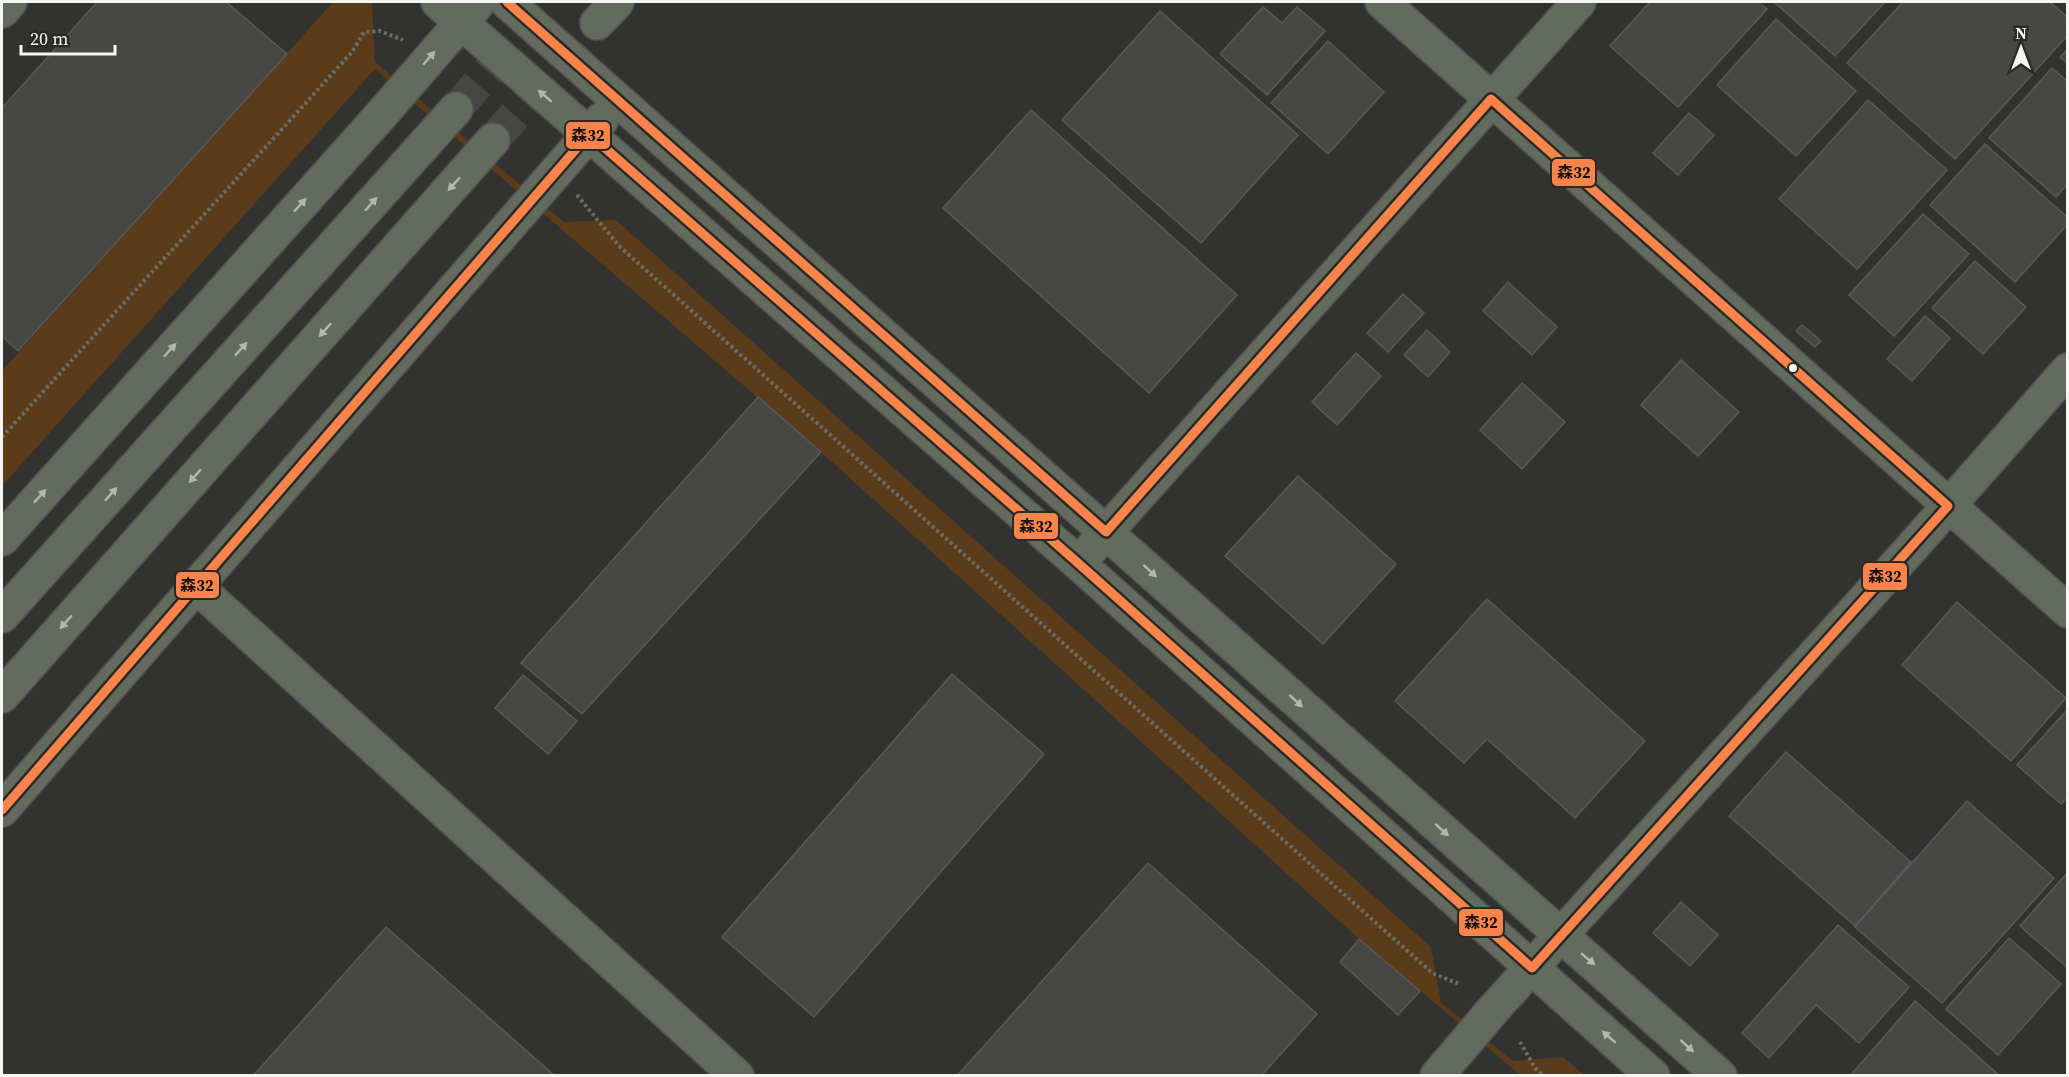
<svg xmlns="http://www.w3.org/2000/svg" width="2069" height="1077" viewBox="0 0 2069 1077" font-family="'Source Serif 4','Noto Sans JP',serif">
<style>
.green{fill:#5a3b1a}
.building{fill:#474746;stroke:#5a5958;stroke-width:1.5}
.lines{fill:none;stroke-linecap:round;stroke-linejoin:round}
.minor-tunnel{stroke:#464643;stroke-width:33;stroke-dasharray:33 16;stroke-linecap:butt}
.minor-casing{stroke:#51514f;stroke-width:36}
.path{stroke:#696e66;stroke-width:4;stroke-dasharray:3 3;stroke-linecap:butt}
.minor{stroke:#636b5e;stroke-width:33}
.bus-1-casing{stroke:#292925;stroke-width:14}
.bus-1{stroke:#f8844c;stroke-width:9}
.oneway{fill:#b3b7af}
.bus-dot{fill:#f5f5f2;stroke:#292925;stroke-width:2}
.line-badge{stroke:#292925;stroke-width:2}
.pale-badge-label{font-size:16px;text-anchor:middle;font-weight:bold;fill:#111}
</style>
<rect width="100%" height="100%" fill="#323230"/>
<path class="green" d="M333,2H372L375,62L564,222L616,220L1431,947L1441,1003L1513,1061L1563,1057L1584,1075H1520L1359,939L821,452L375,69L2,486V371Z"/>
<g class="building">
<path d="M97,2H226L287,54L18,351L2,336V108Z"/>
<path d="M1650,2H1758L1767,9L1678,107L1610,46Z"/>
<path d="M1774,2H1885L1835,56Z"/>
<path d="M1903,2H2050L2068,18V35L1955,159L1847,63Z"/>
<path d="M1263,7L1282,23L1297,7L1325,31L1267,95L1220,54Z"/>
<path d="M1160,11L1298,135L1201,243L1062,120Z"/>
<path d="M1776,19L1856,91L1796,156L1717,85Z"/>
<path d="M1328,41L1384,92L1328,154L1271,103Z"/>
<path d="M2068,49V64L2060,57Z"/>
<path d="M2052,68L2068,82V184L2056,197L1989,138Z"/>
<path d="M1868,100L1947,170L1857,269L1779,199Z"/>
<path d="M1031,110L1237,295L1149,393L943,208Z"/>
<path d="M1689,113L1714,135L1678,175L1653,153Z"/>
<path d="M1985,144L2068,218V224L2015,282L1930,205Z"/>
<path d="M1923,214L1969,254L1894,336L1849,295Z"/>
<path d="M1975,261L2026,307L1983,354L1932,308Z"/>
<path d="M1508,282L1557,327L1532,355L1483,311Z"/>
<path d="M1403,294L1424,313L1388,352L1367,333Z"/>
<path d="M1925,316L1950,338L1912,381L1887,359Z"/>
<path d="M1802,325L1821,341L1815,347L1796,331Z"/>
<path d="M1427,330L1450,352L1428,377L1404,355Z"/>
<path d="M1356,353L1381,376L1337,425L1312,402Z"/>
<path d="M1681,360L1739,412L1698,456L1641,405Z"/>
<path d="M1522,383L1565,422L1522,469L1480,430Z"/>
<path d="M758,397L821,452L582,714L521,663Z"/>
<path d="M1298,476L1396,564L1323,644L1225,556Z"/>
<path d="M1487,599L1645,741L1575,818L1487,739L1464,763L1395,701Z"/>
<path d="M1957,602L2066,698L2011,761L1902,665Z"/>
<path d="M952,674L1044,754L814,1017L722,937Z"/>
<path d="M523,675L577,721L548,754L495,708Z"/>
<path d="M2068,709V797L2061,804L2017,765Z"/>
<path d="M1786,752L1911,862L1855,926L1729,816Z"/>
<path d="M1967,801L2054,878L1942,1003L1855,927Z"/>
<path d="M1148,863L1317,1014L1261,1076H957Z"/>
<path d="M2068,872V968L2020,926Z"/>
<path d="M1681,902L1718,935L1690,966L1653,933Z"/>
<path d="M1838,925L1909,987L1859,1043L1816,1005L1769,1058L1742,1033Z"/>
<path d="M386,927L555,1076H253Z"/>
<path d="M2009,938L2061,984L1998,1055L1946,1009Z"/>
<path d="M1359,939L1420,991L1398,1015L1340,962Z"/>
<path d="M1915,1001L2000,1076H1850Z"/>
</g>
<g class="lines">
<g class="minor-tunnel">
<path d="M456,109L549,2"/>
<path d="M493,140L597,23"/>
</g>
<g class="minor-casing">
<g id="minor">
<path d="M438,2L1078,563L1653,1076"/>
<path d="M507,2L1720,1076"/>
<path d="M1382,2L2068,611"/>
<path d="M2,11L10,2"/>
<path d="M597,23L617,2"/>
<path d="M2,539L381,115L479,2"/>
<path d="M1091,549L1579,2"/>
<path d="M197,587L737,1076"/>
<path d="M2,616L456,109"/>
<path d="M2,696L493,140"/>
<path d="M2,810L602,119"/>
<path d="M1437,1076L1492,1011L1907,553L2068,370"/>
</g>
</g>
<g class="path">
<path d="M577,195L619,246L1432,973L1459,984"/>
<path d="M2,437L352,52L364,32L380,31L403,40"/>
<path d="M1520,1042L1535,1068L1544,1076"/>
</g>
<use href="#minor" class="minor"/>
<g class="bus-1-casing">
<path id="bus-1" d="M2,810L589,134L1078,563L1532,968L1948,506L1491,99L1106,532L507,2"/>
</g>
<use href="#bus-1" class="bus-1"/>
</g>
<defs><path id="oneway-solid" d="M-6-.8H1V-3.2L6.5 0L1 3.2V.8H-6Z" transform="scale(1.5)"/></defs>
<g class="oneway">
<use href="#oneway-solid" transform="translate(429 58) rotate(-49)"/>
<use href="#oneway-solid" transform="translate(545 96) rotate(-139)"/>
<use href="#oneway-solid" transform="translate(454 184) rotate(132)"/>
<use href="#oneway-solid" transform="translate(371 204) rotate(-48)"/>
<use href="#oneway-solid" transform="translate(300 205) rotate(-48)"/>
<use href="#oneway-solid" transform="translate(325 330) rotate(132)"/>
<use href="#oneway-solid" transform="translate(241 349) rotate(-48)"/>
<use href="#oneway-solid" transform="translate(170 350) rotate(-48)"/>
<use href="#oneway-solid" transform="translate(195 476) rotate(131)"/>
<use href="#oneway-solid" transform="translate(111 494) rotate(-48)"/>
<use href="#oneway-solid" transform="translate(40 496) rotate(-48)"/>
<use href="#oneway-solid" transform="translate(1150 571) rotate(42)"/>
<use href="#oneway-solid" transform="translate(66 622) rotate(131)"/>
<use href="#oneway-solid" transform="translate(1296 701) rotate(42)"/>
<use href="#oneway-solid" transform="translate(1442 830) rotate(42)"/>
<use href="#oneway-solid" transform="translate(1588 959) rotate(40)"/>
<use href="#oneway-solid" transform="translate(1609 1037) rotate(-139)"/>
<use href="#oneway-solid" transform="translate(1687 1046) rotate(42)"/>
</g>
<circle class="bus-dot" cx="1793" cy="368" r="5"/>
<g class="line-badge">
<rect x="565" y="121" width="46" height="29" rx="6" fill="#f8844c"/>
<rect x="1551" y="158" width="45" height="29" rx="6" fill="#f8844c"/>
<rect x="1013" y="512" width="46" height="28" rx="6" fill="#f8844c"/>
<rect x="1862" y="562" width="46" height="29" rx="6" fill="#f8844c"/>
<rect x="175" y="571" width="45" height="28" rx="6" fill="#f8844c"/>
<rect x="1458" y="908" width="46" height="29" rx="6" fill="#f8844c"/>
</g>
<g class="pale-badge-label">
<text x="588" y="141">森32</text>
<text x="1574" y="178">森32</text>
<text x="1036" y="532">森32</text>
<text x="1885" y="582">森32</text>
<text x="197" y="591">森32</text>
<text x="1481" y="928">森32</text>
</g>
<rect width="2069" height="1077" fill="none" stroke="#f5f5f2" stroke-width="6"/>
<g transform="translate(2021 48)" stroke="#292925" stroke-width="4.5" paint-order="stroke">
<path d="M0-4.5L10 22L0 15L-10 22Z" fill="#f5f5f2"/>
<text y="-9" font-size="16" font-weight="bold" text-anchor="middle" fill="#f5f5f2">N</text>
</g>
<path d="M21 45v9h94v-9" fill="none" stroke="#f5f5f2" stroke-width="3"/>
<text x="30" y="45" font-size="18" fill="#f5f5f2" stroke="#292925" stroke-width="4.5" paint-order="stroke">20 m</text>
</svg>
